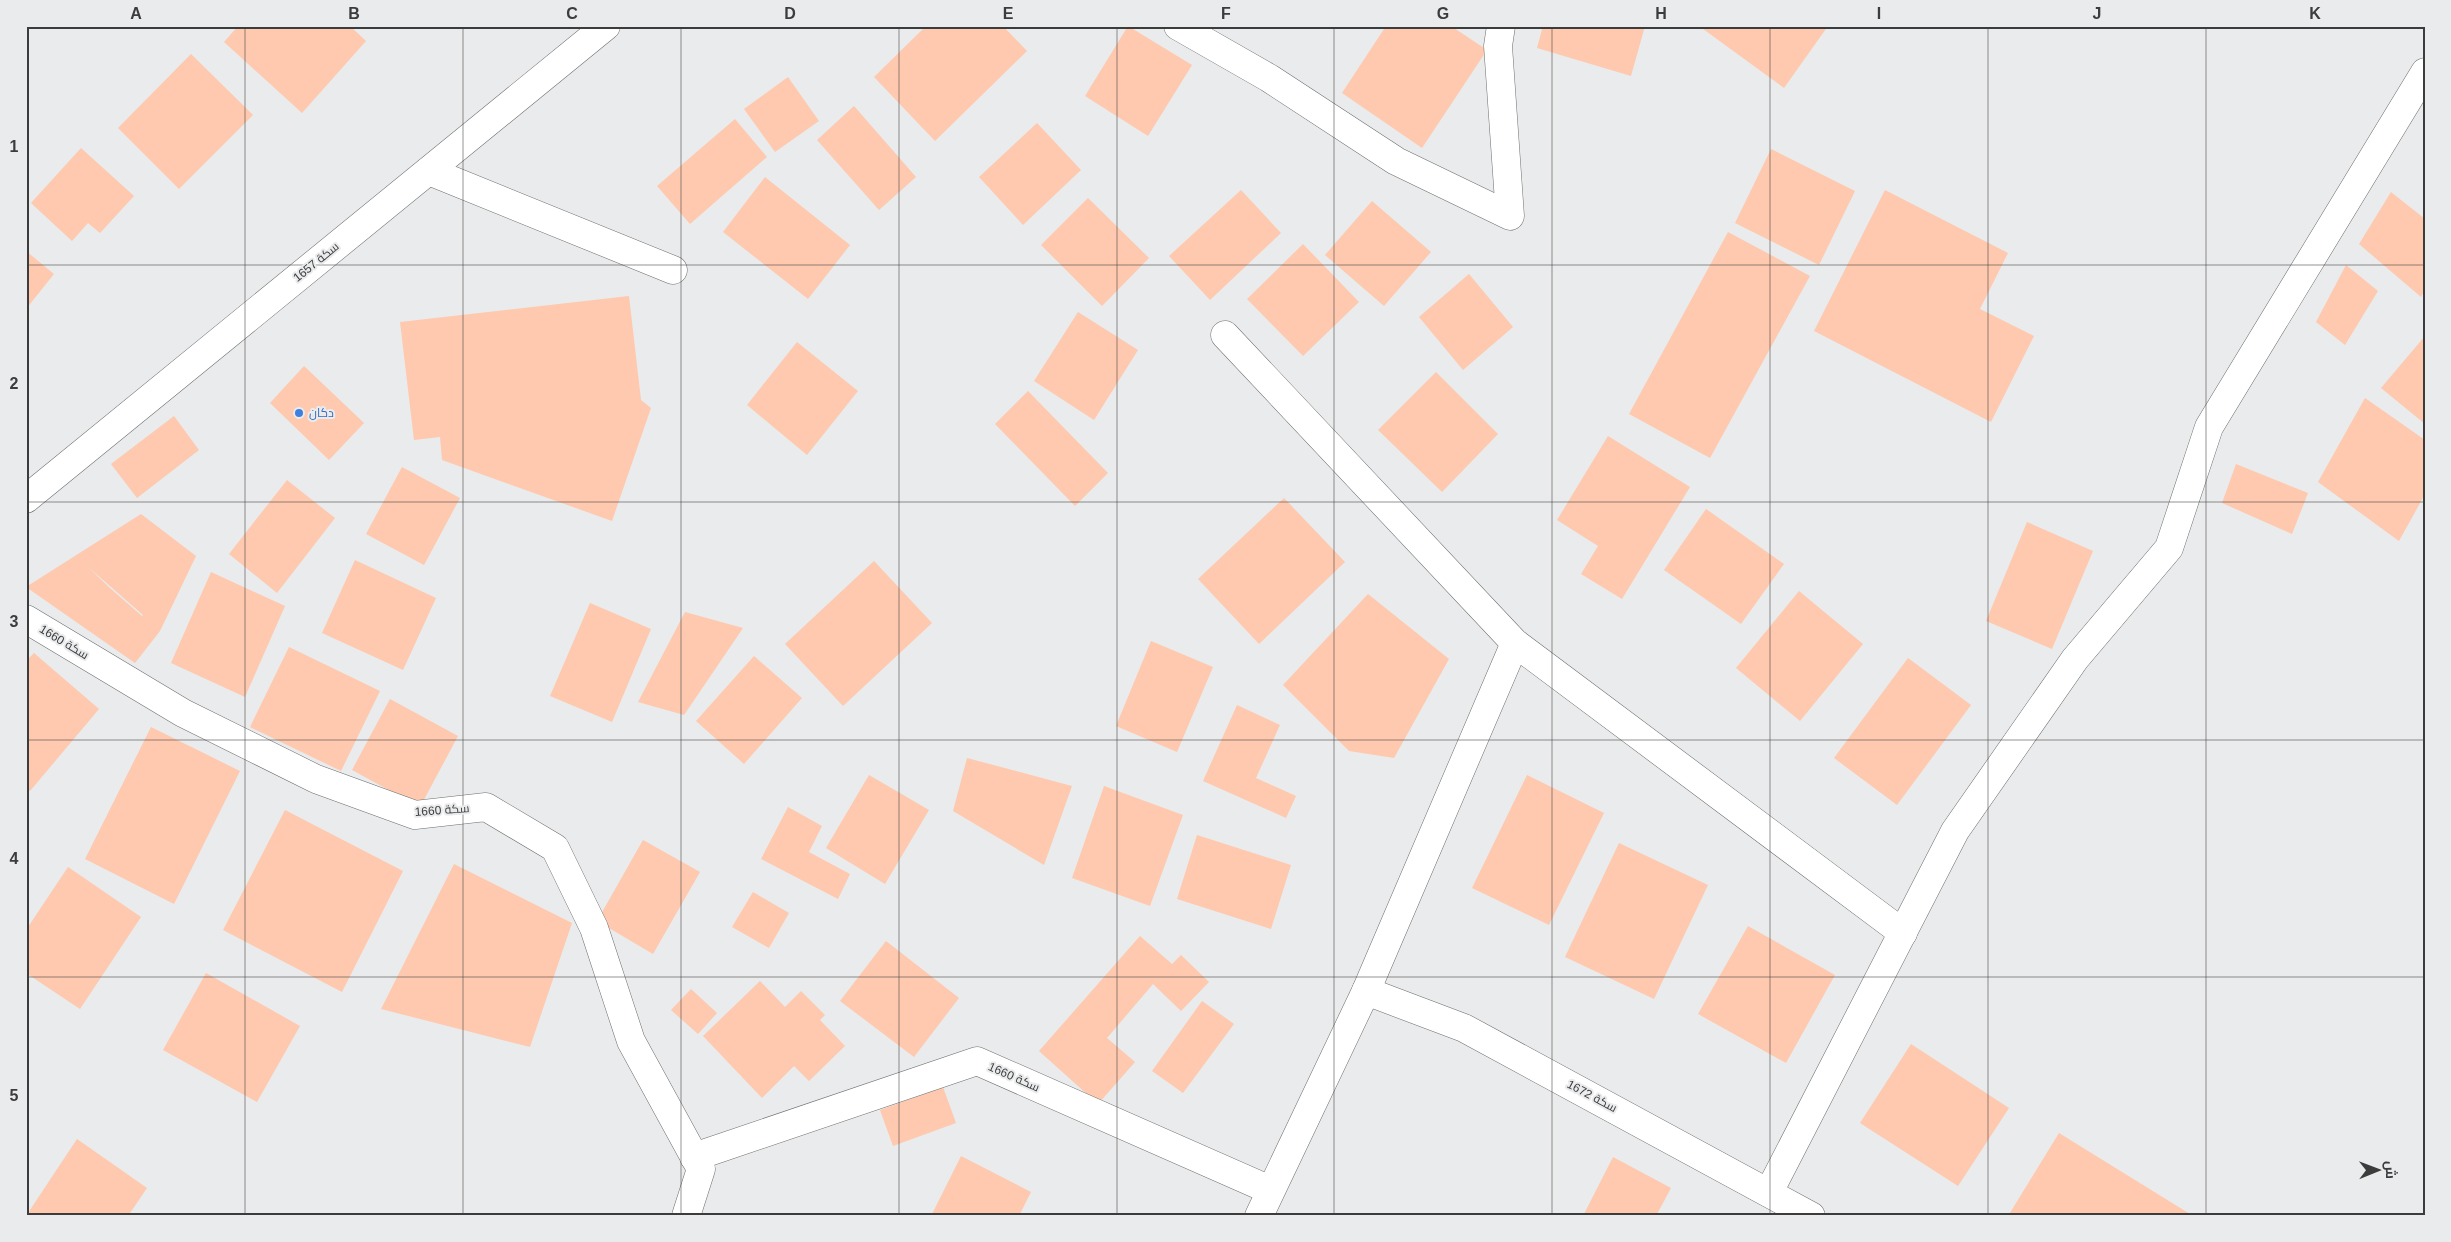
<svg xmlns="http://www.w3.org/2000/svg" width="2451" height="1242" viewBox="0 0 2451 1242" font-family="Arial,Cairo,sans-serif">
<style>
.building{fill:#fec9ae;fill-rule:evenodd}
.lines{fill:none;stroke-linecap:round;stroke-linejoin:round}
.minor-casing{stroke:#6d6e6f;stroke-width:29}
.tertiary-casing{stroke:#6d6e6f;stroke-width:29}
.minor{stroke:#fff;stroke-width:28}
.tertiary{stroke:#fff;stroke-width:28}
.grid{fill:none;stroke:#3c3c3d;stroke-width:1;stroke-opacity:0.55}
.shop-dot{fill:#3f7fe0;stroke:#eaebec;stroke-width:2}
.labels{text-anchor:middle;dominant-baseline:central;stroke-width:4;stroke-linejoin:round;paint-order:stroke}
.street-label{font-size:12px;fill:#3c3c3d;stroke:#eaebec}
.shop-label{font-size:12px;fill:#366cbe;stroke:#eaebec;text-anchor:start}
.neatline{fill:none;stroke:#3c3c3d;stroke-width:2}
.grid-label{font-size:16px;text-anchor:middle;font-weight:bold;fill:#3c3c3d}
</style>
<rect width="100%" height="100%" fill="#eaebec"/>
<g class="building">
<path d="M238,26H350L366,41L302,113L224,42Z"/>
<path d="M926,26H1003L1027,51L935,141L874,77Z"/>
<path d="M1128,26L1192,65L1148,136L1085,96Z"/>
<path d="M1386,26H1451L1487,50L1422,148L1342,93Z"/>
<path d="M1543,26H1645L1631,76L1537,48Z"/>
<path d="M1699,26H1828L1784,88Z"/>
<path d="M191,54L253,115L179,189L118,128Z"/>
<path d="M788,77L819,121L775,152L744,109Z"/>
<path d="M854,106L916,177L879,210L817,140Z"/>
<path d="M735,119L767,157L690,224L657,186Z"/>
<path d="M1037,123L1081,170L1023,225L979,177Z"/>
<path d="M81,148L134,196L100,233L88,223L72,241L31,203Z"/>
<path d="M1771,149L1855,191L1819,265L1735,223Z"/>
<path d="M765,177L850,245L808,299L723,232Z"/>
<path d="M1241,190L1281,233L1210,300L1169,256Z"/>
<path d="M1885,190L2008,253L1980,309L2034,336L1991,422L1814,331Z"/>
<path d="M2391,192L2425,219V290L2421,297L2359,244Z"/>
<path d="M1088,198L1149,258L1102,306L1041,245Z"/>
<path d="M1372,201L1431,252L1384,306L1325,255Z"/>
<path d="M1728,232L1810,276L1710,458L1629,414Z"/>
<path d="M1303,244L1359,302L1303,356L1247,299Z"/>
<path d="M26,251L54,274L26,309Z"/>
<path d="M2346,265L2378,291L2345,345L2316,322Z"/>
<path d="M1469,274L1513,327L1463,370L1419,317Z"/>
<path d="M629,296L641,400L651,408L612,521L442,460L440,437L414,440L400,322Z"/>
<path d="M1078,312L1138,350L1094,420L1034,381Z"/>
<path d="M2425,336V424L2381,388Z"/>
<path d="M797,342L858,391L807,455L747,405Z"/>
<path d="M304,366L364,423L329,460L270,403Z"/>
<path d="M1436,372L1498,434L1442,492L1378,430Z"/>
<path d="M1028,391L1108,473L1075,506L995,424Z"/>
<path d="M2365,398L2425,440V494L2399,541L2318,482Z"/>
<path d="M174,416L199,450L137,498L111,464Z"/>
<path d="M1608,436L1690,487L1622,599L1581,574L1598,546L1557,520Z"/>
<path d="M2236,464L2308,493L2292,534L2222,503Z"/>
<path d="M402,467L460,498L424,565L366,534Z"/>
<path d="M287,480L335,518L277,593L229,554Z"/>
<path d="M1284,498L1345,562L1259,644L1198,579Z"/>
<path d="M1706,509L1784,564L1741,624L1664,570Z"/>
<path d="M141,514L196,556L160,631L135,663L26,587ZM87,566L143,615L142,616L110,588Z"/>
<path d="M2027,522L2093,551L2052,649L1986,621Z"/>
<path d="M355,560L436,598L403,670L322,633Z"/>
<path d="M874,561L932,623L843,706L785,644Z"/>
<path d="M211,572L285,606L245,697L171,663Z"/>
<path d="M1799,591L1863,644L1800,721L1736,668Z"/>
<path d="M1368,594L1449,659L1394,758L1349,751L1283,685Z"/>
<path d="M590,603L651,629L612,722L550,696Z"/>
<path d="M685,612L743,628L684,715L638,702Z"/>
<path d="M1151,641L1213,667L1177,752L1116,726Z"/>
<path d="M289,647L380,691L341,771L250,727Z"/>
<path d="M34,653L99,709L30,791L26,788V661Z"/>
<path d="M754,656L802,698L744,764L696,721Z"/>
<path d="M1908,658L1971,705L1897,805L1834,758Z"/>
<path d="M390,699L458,736L420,807L352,770Z"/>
<path d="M1237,705L1280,725L1256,778L1296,796L1286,818L1203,781Z"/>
<path d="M151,727L240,771L174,904L85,859Z"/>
<path d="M967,758L1072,786L1044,865L953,811Z"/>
<path d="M869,775L929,810L885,884L826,848Z"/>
<path d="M1527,775L1604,813L1549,925L1472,888Z"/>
<path d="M1104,786L1183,815L1150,906L1072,878Z"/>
<path d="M788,807L822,826L809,852L850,874L838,899L761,859Z"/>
<path d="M285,810L403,871L342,992L223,930Z"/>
<path d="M1197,835L1291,865L1271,929L1177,899Z"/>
<path d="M643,840L700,872L653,954L597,921Z"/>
<path d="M1619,843L1708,885L1654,999L1565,957Z"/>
<path d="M454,864L572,923L530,1047L381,1009Z"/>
<path d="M68,867L141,917L80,1009L26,973V930Z"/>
<path d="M753,892L789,913L769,948L732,927Z"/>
<path d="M1748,926L1835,975L1786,1063L1698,1014Z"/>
<path d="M1140,936L1172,964L1181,955L1209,982L1181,1011L1153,984L1107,1038L1135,1062L1098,1104L1039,1051Z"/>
<path d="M886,941L959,998L914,1057L840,1001Z"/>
<path d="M206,973L300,1026L257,1102L163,1050Z"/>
<path d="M760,981L785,1007L801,991L825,1015L820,1020L845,1046L809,1081L794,1066L762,1098L703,1036Z"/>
<path d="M691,989L717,1013L698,1034L671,1010Z"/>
<path d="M1202,1001L1234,1024L1183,1093L1152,1071Z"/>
<path d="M1911,1044L2009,1108L1958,1186L1860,1123Z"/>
<path d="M943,1087L956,1123L893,1146L880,1110Z"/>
<path d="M2059,1133L2190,1214L2189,1216H2008Z"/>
<path d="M77,1139L147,1188L128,1216H26Z"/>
<path d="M961,1156L1031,1192L1019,1216H931Z"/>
<path d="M1613,1157L1671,1188L1656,1216H1583Z"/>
</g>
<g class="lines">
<g class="minor-casing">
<g id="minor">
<path d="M1178,26L1269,78L1396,161L1510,216L1498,46L1501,26"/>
<path d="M429,171L673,270"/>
<path d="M1225,335L1515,643L1903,933"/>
<path d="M26,619L183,713L316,779L415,815L486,807L555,848L594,928L631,1041L701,1169L686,1216"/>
<path d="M1366,991L1464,1028L1811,1216"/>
<path d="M694,1157L977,1061L1270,1190"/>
<path d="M1769,1192L1955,831L2075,659L2169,548L2209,427L2425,72"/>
<path d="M1259,1216L1366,991L1515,643"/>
</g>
</g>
<g class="tertiary-casing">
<path id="tertiary" d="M26,499L606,26"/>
</g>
<use href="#minor" class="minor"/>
<use href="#tertiary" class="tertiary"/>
</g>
<path class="grid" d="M245,26V1216M463,26V1216M681,26V1216M899,26V1216M1117,26V1216M1334,26V1216M1552,26V1216M1770,26V1216M1988,26V1216M2206,26V1216M26,265H2425M26,502H2425M26,740H2425M26,977H2425"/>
<circle class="shop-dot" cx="299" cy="413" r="5"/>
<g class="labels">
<g class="street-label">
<text transform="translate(316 262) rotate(-39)">سكة 1657</text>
<text transform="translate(64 642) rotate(31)">سكة 1660</text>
<text transform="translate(442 810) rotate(-4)">سكة 1660</text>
<text transform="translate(1014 1077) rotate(24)">سكة 1660</text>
<text transform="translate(1592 1096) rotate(28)">سكة 1672</text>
</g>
<g class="shop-label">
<text x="309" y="413">دكان</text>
</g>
</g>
<rect width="2451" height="1242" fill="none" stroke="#eaebec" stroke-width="55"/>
<g transform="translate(2378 1170) rotate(89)" stroke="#eaebec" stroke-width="4" paint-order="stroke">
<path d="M0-4L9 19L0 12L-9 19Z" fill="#3c3c3d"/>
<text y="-8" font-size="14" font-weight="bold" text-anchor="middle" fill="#3c3c3d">ش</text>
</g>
<rect x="28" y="28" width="2396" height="1186" class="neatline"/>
<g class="grid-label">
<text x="136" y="19">A</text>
<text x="354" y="19">B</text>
<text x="572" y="19">C</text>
<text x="790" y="19">D</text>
<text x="1008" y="19">E</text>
<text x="1226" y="19">F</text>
<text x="1443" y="19">G</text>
<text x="1661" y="19">H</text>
<text x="1879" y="19">I</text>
<text x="2097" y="19">J</text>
<text x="2315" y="19">K</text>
<text x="14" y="152">1</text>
<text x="14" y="389">2</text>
<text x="14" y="627">3</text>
<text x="14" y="864">4</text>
<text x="14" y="1101">5</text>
</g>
</svg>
